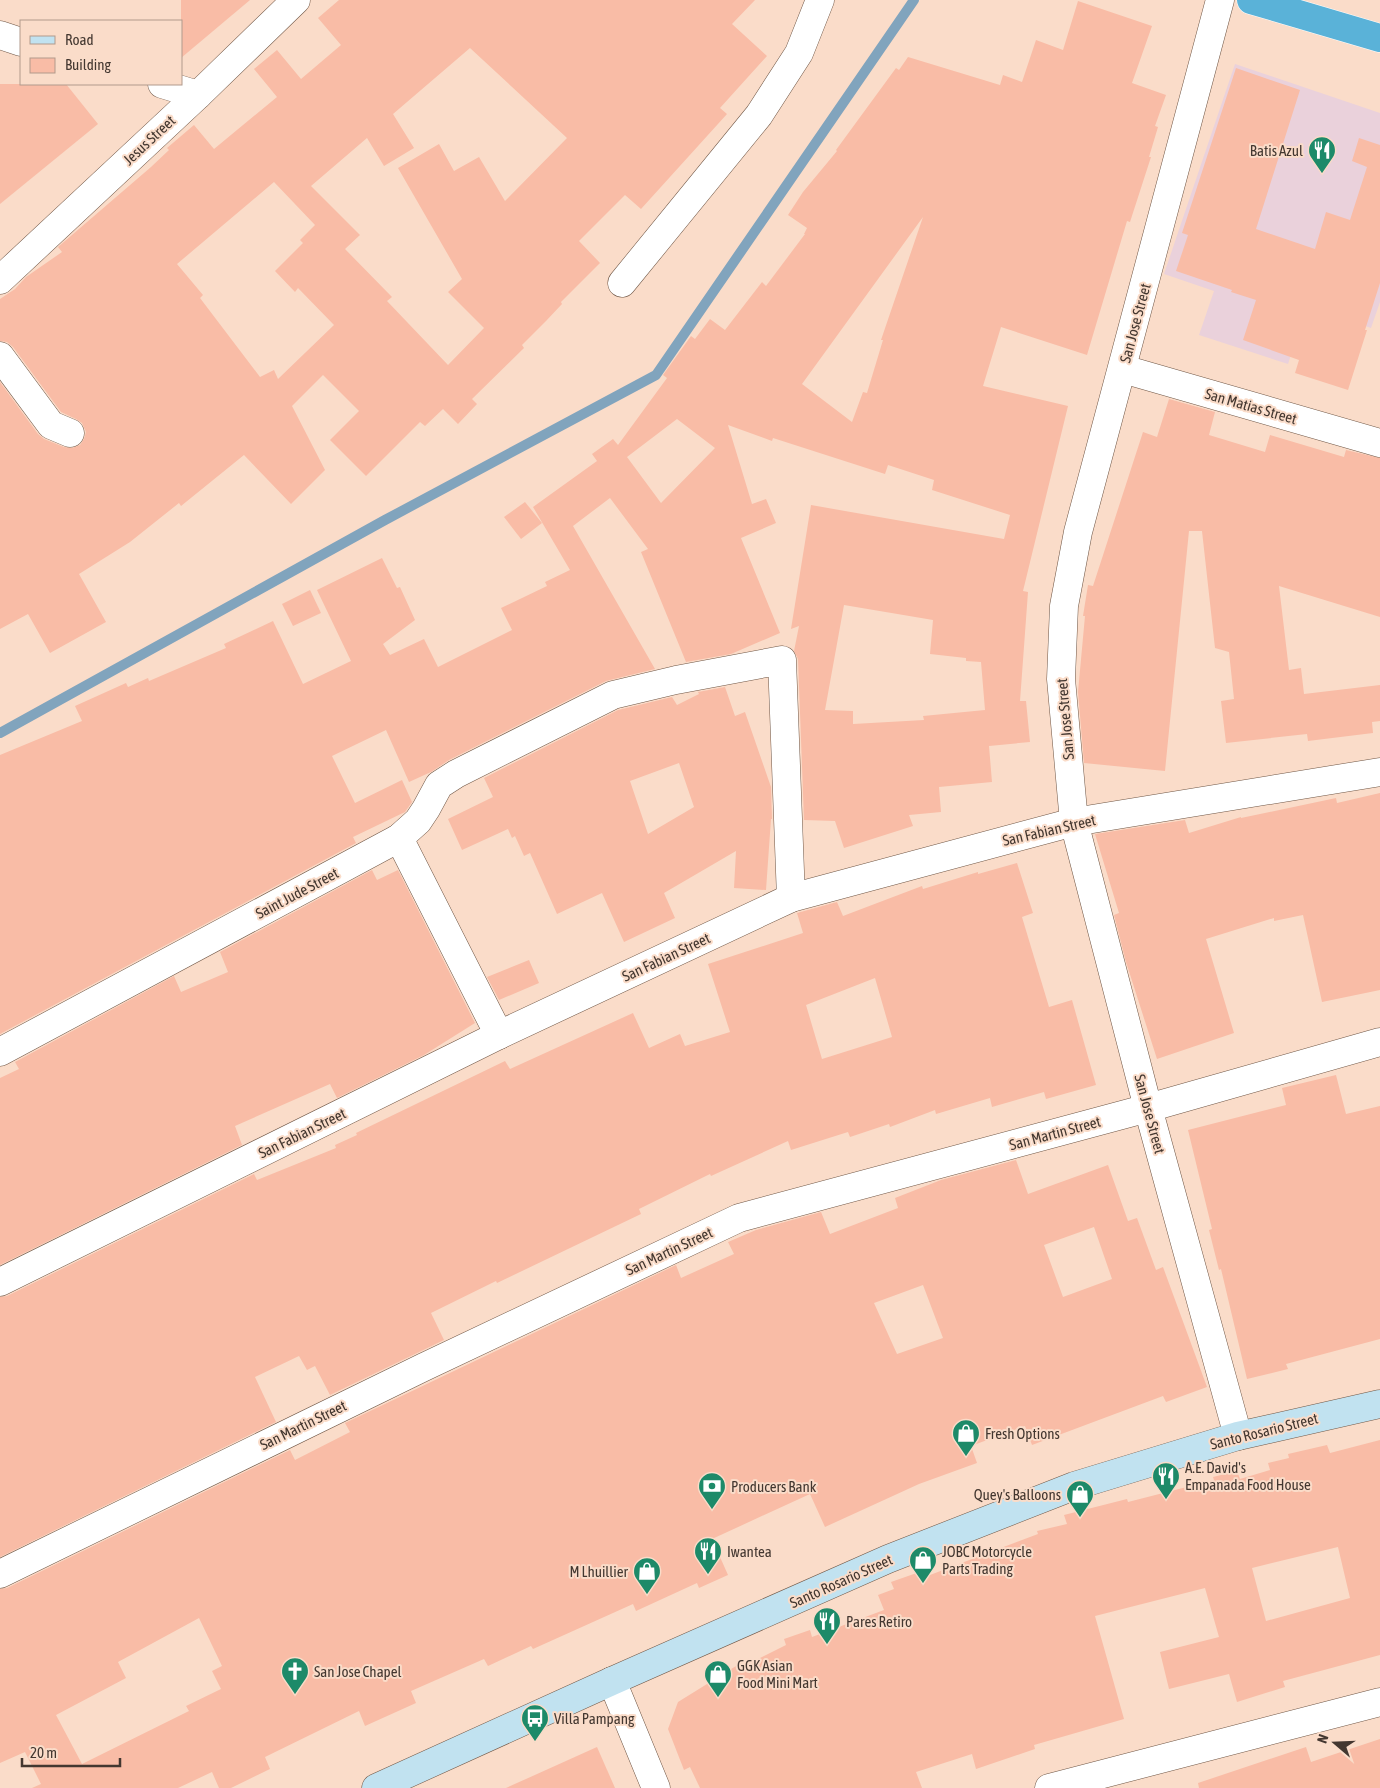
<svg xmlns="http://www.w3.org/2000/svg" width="1380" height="1788" viewBox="0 0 1380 1788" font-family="'Asap Condensed',sans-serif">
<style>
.education{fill:#ead1db}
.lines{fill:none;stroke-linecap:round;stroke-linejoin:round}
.stream{stroke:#81a4bd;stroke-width:10}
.building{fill:#f9bca6;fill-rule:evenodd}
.minor-casing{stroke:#6f5645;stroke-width:29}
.tertiary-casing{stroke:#6f5645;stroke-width:29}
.secondary-casing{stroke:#6f5645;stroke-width:29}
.trunk-casing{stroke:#fff;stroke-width:29}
.minor{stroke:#fff;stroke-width:28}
.tertiary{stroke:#fff;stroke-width:28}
.secondary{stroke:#c1e2f0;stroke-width:28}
.trunk{stroke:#5ab2d8;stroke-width:28}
.labels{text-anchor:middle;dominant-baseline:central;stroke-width:4;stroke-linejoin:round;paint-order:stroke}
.street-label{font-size:15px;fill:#433730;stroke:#fadcc9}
.poi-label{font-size:15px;fill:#433730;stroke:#fadcc9;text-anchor:start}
</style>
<rect width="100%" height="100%" fill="#fadcc9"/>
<path class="education" d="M1235,64L1380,113V302L1371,328L1307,306L1288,364L1199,335L1214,291L1164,274Z"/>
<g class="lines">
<path class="stream" d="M0,733L385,520L656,375L914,0"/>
</g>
<g class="building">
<path d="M181,0H250L181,58Z"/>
<path d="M339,0H755L732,24L767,56L720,108L727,114L641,209L625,195L579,241L600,263L561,302L562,304L546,321L522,345L524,348L472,399L477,404L458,424L443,409L425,426L420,422L366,476L330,440L359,411L323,375L292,406L325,470L291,504L244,455L181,506L179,503L130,542L79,574L106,622L50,653L28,614L0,629V382L38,434L44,439L64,447L72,448L80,445L84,439L86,432L82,423L76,419L61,412L13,347L7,342L0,341V299L15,289L26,277L62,252L58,247L151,167L169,150L167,148L194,125L214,149L277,97L254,69L277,50L301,79L341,45L318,18ZM470,48L567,138L505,201L479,157L454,171L439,144L398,168L462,279L448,292L484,328L448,365L387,301L392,297L345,249L360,235L311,186L367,138L384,166L414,148L393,114ZM274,182L315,225L300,240L303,243L275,271L295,292L298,288L334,325L278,379L274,370L260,377L200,298L203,295L177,264Z"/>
<path d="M1078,1L1152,26L1132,83L1166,95L1155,126L1158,127L1149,157H1151L1130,222L1127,221L1087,355L1001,327L983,386L1068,406L1023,591L1028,592L1020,701H1026L1030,742L989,746L992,782L939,787L941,812L909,815L913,826L844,848L835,821L804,820L798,659L794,651L799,626L791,629L811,505L1004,539L1010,515L932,490L934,480L888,465L885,474L773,438L772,441L728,425L752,504L766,499L776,523L741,538L780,633L731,654L686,662L641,552L648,549L610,498L573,526L655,669L606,681L449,760L431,772L409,782L386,730L332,756L355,803L402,780L412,802L405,812L353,837L356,843L0,1034V755L82,721L75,706L126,683L128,687L148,678L149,681L226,648L224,644L273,621L303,684L351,661L317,590L382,558L397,588L400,587L415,620L383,644L390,655L424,639L438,667L512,630L501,608L547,586L545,582L570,570L533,507L597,461L592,454L613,439L618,445L667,378L663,375L691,336L695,339L710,319L725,330L762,282L766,286L805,234H804L807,228L788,215L803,192L837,151L836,150L896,68L899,70L908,57L1000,85L1003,75L1022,82L1036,40L1063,50ZM923,217L881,340H883L867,393L863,392L852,422L802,384ZM677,419L715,448L661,503L627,457ZM844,605L933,620L930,654L966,658V661L981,662L985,710L923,716L924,720L853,724V711L825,710Z"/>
<path d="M1236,68L1300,90L1256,229L1315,249L1326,212L1350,220L1367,167L1352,161L1359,138L1380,145V283L1365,330H1367L1348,390L1295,373L1299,360L1243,340L1256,300L1231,292L1232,290L1176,271L1188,235L1182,233Z"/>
<path d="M0,84H66L98,124L0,204Z"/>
<path d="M1169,399L1215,412L1209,435L1265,452L1270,435L1344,457L1346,450L1380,458V617L1279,586L1289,670L1301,668L1304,694L1380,685V721L1372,722L1373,733L1308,741L1307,734L1226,743L1221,701L1234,699L1229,652L1215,648L1202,531H1189L1165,771L1084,763L1078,692L1085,616H1083L1088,585L1093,586L1143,432L1157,437Z"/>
<path d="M525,502L542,523L521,539L504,517Z"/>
<path d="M310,590L321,613L293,626L282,604Z"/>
<path d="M725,687L735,716L745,712L771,787L772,819H771L766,890L734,888L736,851L664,893L675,918L624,942L602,893L557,914L530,853L524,856L515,836L512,838L508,829L462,850L448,819L493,797L484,778L618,710L672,697L677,705L699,694L698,692ZM679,763L694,807L648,834L630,781Z"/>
<path d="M1380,793V990L1322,1002L1303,915L1274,921V918L1206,939L1234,1033L1157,1059L1126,962L1114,915L1119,913L1095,834L1185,820L1189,833L1241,817V818L1336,798L1337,803Z"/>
<path d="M1017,863L1033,913L1022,917L1049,1007L1072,1000L1096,1085L1046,1099L1044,1092L992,1107L990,1098L936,1114L935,1110L890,1127L889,1124L850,1137L848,1132L791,1150L788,1141L711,1176L710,1174L639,1209L641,1214L497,1283L496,1281L431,1313L444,1340L330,1395L315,1366L307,1370L299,1356L255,1377L276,1422L0,1557V1297L7,1296L254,1174L257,1180L336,1148L335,1145L357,1135L356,1133L505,1061L510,1069L633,1013L649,1048L680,1034L685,1046L730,1032L708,964L803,933L797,913L837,902L843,916L922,886L923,889L978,872V874ZM875,978L892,1037L822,1059L806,1005Z"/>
<path d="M372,870L377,880L398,870L475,1023L424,1055L337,1098L330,1084L235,1126L242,1145L0,1265V1078L19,1069L15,1062L174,976L181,992L228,972L220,952Z"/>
<path d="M529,960L539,983L499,1000L487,977Z"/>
<path d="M1336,1075L1346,1114L1380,1106V1339L1286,1364L1288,1369L1247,1379L1221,1269L1219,1270L1209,1230L1212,1229L1188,1130L1286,1105L1282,1088Z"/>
<path d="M1016,1160L1028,1194L1108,1165L1128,1221L1137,1218L1156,1270L1163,1267L1207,1387L1166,1402L1163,1396L1032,1445L1025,1426L971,1446L977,1463L919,1484L825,1527L810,1494L712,1539L728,1575L699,1588L697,1583L636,1611L633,1604L533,1649L531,1646L488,1666L484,1659L411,1691L416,1703L365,1726L359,1711L265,1757L270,1769L231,1788H219L212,1772L178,1788H32L41,1784L25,1752L0,1763V1589L7,1588L290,1450L295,1460L350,1432L345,1423L676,1265L681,1278L734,1254L728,1242L756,1230L821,1212L830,1234L898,1208L895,1198L941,1180ZM1094,1227L1112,1279L1063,1297L1044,1245ZM923,1285L943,1338L897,1354L874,1303ZM199,1618L222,1666L212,1671L221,1689L186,1706L189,1711L82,1764L56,1715L126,1678L118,1662Z"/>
<path d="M1380,1440V1655L1283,1681L1285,1687L1237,1702L1229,1674L1169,1689L1160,1652L1219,1637L1205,1588L1095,1616L1124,1719L1034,1745L1035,1749L976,1769L972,1754L916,1772L922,1788H700L690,1767L684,1770L668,1729L678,1702L736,1666L738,1669L786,1645L784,1639L810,1630L812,1637L884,1610L878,1595L894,1589L891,1582L928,1569L930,1575L1038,1534L1037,1531L1067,1524L1064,1515L1127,1499L1128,1502L1214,1480L1213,1477L1237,1471L1240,1479L1270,1470L1268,1463L1289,1458L1288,1454L1327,1445L1330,1453ZM1338,1547L1350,1598L1266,1621L1252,1568Z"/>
<path d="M1380,1739V1788H1199L1198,1783L1306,1747L1311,1762Z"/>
<path d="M597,1747L615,1788H506Z"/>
</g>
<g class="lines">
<g class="minor-casing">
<g id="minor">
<path d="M1220,0L1078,532L1064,606L1061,679L1074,822L1148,1108L1238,1436"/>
<path d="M0,35L21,42"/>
<path d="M162,84L198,95"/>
<path d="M622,283L759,115L799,53L820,0"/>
<path d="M0,356L51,425L70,433"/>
<path d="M1123,369L1380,443"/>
<path d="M399,838L499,1035"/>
<path d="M0,1052L399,838L418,821L426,809L439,785L456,774L613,695L676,680L782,660L791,898"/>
<path d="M0,1282L499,1035L791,898L1074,822L1380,772"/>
<path d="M0,1574L424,1367L739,1218L1148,1108L1380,1042"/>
<path d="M612,1681L656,1788"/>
<path d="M1049,1788L1380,1702"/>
</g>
</g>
<g class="tertiary-casing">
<path id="tertiary" d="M0,280L198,95L296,0"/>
</g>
<g class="secondary-casing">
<path id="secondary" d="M376,1788L612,1681L888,1559L1074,1486L1238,1436L1380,1404"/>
</g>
<g class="trunk-casing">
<path id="trunk" d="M1251,0L1380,38"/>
</g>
<use href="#minor" class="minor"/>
<use href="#tertiary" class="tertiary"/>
<use href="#secondary" class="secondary"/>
<use href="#trunk" class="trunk"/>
</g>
<defs>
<g id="restaurant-pin" transform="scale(1.4375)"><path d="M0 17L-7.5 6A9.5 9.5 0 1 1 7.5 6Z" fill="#1d8a69" stroke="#fadcc9"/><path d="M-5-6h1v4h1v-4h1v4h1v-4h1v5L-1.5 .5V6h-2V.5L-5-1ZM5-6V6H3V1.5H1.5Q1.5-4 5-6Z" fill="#fff"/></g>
<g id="shop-pin" transform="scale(1.4375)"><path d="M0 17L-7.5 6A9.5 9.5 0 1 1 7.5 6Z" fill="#1d8a69" stroke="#fadcc9"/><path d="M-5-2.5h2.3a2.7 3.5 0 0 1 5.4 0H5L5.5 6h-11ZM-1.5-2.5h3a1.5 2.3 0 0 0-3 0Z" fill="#fff"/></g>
<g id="bank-pin" transform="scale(1.4375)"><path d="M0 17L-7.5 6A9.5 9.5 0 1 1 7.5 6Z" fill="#1d8a69" stroke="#fadcc9"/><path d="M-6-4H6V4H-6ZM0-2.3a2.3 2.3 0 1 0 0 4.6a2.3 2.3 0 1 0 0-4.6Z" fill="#fff"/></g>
<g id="church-pin" transform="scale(1.4375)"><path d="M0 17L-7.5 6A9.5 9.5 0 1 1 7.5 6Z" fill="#1d8a69" stroke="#fadcc9"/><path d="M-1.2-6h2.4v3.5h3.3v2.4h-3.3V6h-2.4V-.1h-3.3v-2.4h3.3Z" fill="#fff"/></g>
<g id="bus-pin" transform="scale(1.4375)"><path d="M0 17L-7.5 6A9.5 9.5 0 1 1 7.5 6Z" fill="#1d8a69" stroke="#fadcc9"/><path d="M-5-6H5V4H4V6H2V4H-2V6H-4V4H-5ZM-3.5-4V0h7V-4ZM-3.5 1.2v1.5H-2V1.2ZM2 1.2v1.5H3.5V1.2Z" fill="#fff"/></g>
</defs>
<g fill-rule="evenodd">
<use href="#restaurant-pin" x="1322" y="150"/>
<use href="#shop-pin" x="966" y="1433"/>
<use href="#restaurant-pin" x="1166" y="1476"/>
<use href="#bank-pin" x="712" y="1486"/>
<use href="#shop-pin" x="1080" y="1494"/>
<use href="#restaurant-pin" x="708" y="1551"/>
<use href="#shop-pin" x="923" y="1560"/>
<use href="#shop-pin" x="647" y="1571"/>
<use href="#restaurant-pin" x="827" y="1621"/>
<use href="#church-pin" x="295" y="1671"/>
<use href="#shop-pin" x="718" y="1674"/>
<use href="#bus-pin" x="535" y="1718"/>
</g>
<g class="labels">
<g class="street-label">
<text transform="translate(149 140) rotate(-43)">Jesus Street</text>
<text transform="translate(1135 323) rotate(-75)">San Jose Street</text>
<text transform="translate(1251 406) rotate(16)">San Matias Street</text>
<text transform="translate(1065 719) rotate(-95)">San Jose Street</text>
<text transform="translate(1049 830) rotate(-13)">San Fabian Street</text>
<text transform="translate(297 893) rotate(-28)">Saint Jude Street</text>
<text transform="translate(666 957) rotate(-25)">San Fabian Street</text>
<text transform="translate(1150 1114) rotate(75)">San Jose Street</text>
<text transform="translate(302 1133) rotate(-26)">San Fabian Street</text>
<text transform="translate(1055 1133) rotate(-15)">San Martin Street</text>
<text transform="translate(669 1251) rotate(-25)">San Martin Street</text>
<text transform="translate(303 1425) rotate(-26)">San Martin Street</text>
<text transform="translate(1264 1431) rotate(-14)">Santo Rosario Street</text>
<text transform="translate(841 1581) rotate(-24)">Santo Rosario Street</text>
</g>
<g class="poi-label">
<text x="1303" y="150" text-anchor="end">Batis Azul</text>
<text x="985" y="1433">Fresh Options</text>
<text x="1185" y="1467">A.E. David's<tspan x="1185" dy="17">Empanada Food House</tspan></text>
<text x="731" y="1486">Producers Bank</text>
<text x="1061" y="1494" text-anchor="end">Quey's Balloons</text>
<text x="727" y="1551">Iwantea</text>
<text x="942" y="1551">JOBC Motorcycle<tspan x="942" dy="17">Parts Trading</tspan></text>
<text x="628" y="1571" text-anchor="end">M Lhuillier</text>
<text x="846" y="1621">Pares Retiro</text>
<text x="737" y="1665">GGK Asian<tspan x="737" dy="17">Food Mini Mart</tspan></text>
<text x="314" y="1671">San Jose Chapel</text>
<text x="554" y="1718">Villa Pampang</text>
</g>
</g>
<rect x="20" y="20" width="162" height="65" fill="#fadcc9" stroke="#b19a8c"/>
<rect x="30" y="36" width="25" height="8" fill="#c1e2f0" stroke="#b19a8c"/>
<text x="65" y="45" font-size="15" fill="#433730">Road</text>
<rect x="30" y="58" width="25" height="15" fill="#f9bca6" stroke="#b19a8c"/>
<text x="65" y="70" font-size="15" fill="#433730">Building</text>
<g transform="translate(1335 1743) rotate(289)" stroke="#fadcc9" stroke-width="4" paint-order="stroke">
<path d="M0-4L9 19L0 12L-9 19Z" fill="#433730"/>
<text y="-8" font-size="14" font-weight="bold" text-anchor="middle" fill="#433730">N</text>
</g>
<path d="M22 1758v8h98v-8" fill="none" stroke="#433730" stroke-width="2.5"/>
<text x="30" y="1758" font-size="15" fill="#433730" stroke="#fadcc9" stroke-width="4" paint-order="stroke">20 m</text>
</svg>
